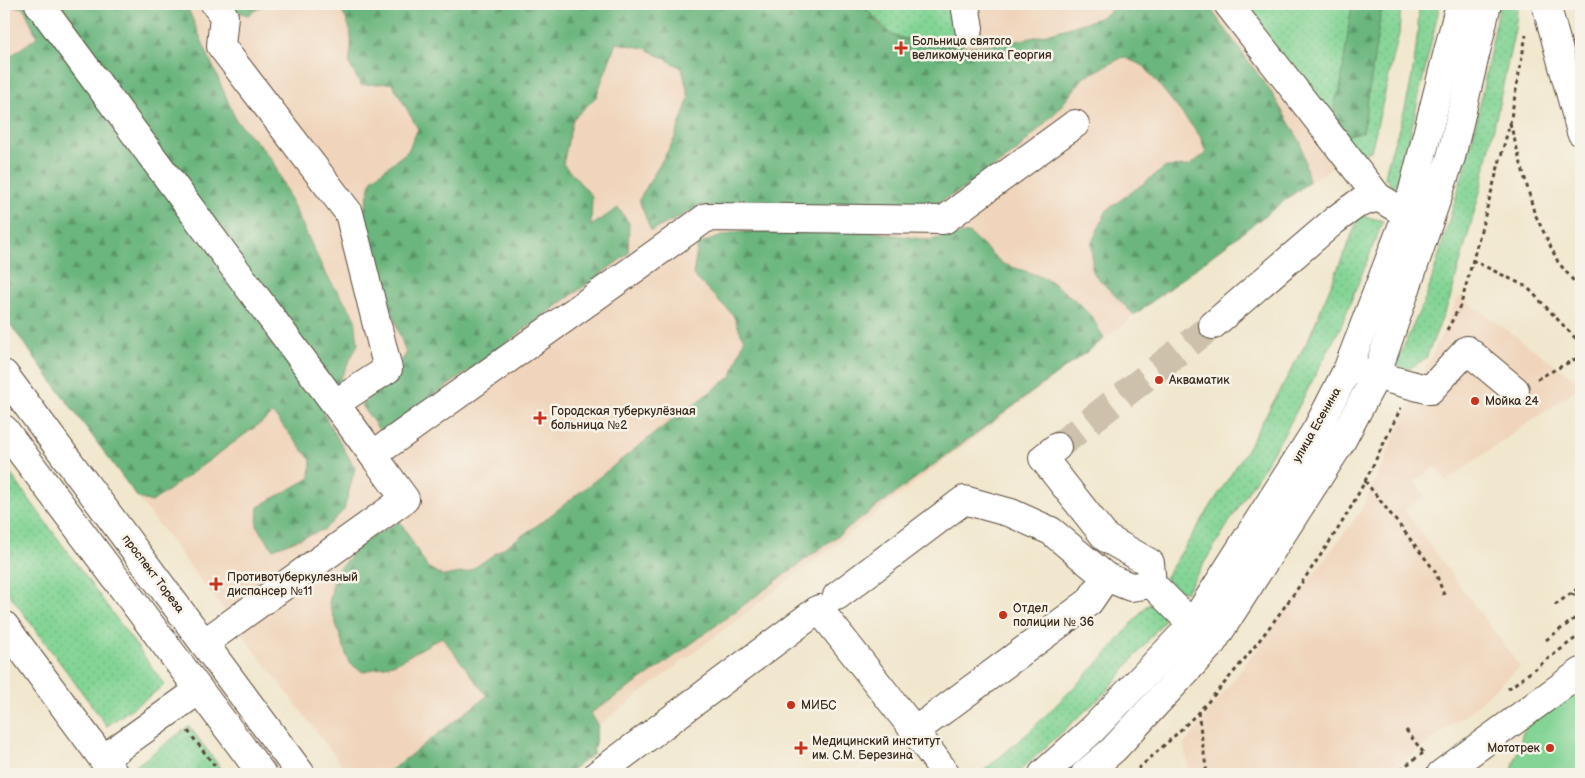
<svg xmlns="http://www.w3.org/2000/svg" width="1585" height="778" viewBox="0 0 1585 778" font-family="'Balsamiq Sans',sans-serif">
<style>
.built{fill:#f0d5bc}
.grass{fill:url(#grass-dots);stroke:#5f7f5a}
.forest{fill:url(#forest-firs);stroke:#52704e}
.garden{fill:#83d495;stroke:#5f7f5a}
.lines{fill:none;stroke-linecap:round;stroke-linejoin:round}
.minor-tunnel{stroke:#cdc1ab;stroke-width:28;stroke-dasharray:28 14;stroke-linecap:butt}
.minor-casing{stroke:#564638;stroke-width:30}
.major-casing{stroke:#564638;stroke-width:30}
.path{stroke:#564638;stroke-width:3;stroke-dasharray:4 4;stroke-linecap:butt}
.minor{stroke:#fff;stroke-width:28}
.major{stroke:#fff;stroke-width:28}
.poi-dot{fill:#c8321e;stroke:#f7f3e8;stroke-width:2}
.labels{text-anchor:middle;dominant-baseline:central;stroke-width:5;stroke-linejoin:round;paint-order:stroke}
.poi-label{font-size:12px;fill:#3b2a1e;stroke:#f7f3e8;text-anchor:start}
.street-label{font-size:12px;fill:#3b2a1e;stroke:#f7f3e8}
</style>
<defs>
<pattern id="grass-dots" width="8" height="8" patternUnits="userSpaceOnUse" patternTransform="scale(1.25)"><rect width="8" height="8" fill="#83d495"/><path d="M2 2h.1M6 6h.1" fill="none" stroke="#72b680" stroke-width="1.8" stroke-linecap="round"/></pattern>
<pattern id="forest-firs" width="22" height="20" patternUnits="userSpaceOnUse" patternTransform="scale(1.25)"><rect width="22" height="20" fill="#6ab67e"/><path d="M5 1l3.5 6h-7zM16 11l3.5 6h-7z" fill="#589467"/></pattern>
</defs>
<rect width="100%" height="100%" fill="#f7f3e8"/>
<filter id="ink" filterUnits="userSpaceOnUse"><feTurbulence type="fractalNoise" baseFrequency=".02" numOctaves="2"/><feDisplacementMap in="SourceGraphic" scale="10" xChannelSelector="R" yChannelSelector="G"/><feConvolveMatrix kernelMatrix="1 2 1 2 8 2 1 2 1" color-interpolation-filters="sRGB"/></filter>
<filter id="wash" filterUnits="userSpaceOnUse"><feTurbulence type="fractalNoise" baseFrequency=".0096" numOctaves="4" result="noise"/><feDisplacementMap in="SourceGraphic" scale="20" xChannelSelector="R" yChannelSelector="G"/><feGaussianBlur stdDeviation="1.12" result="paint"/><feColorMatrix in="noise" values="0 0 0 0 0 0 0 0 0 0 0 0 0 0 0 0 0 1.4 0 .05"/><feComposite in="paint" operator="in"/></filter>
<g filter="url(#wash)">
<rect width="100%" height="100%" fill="#f1e7ce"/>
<g class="built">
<path d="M4,4H1396L1367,152L1348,157L1309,182L535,774H349L138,498L4,316Z"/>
<path d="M1459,296L1581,383V386L1446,481L1435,467L1415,482L1425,496L1404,510L1520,667L1466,714L1386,774H1189L1184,745L1361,511Z"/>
</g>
<g class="grass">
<path d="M862,4H953L963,46L922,43L891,35Z"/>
<path d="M1243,4H1401L1399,34L1371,151L1355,155Z"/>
<path d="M1419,4H1440L1407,148L1395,189L1385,178C1388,157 1396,139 1402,119C1413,81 1418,43 1419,4Z"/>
<path d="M1500,4H1518L1515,29L1481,188L1450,299L1426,358L1407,370L1396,364L1428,292L1459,187L1474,133Z"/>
<path d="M1360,215L1383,221L1341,326L1287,429L1186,592L1170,587L1165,578L1246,451L1309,338Z"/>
<path d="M4,465L165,685L107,726L4,587Z"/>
<path d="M1147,605L1164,608L1171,612L1108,690L1016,774H980L1028,733L1107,654Z"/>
<path d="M189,726L225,774H142L136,766Z"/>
</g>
<g class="forest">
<path d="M5,4H186L236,120L271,158L325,273L355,317L358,344L323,413L355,468L344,510L325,529L273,549L257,526L258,507L310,478L311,460L273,414L152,502L138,498L4,316V61L37,37L24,8Z"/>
<path d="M229,4H265L248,15L235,11Z"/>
<path d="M336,4H862C869,12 885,33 894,36C950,56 1019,44 1074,26C1091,20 1106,19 1116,4H1207L1271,92L1301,143L1309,182L1134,315L1092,272V242L1107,210L1166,167L1189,166L1206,153L1200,136L1144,66L1123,57L1083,78L1058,110L1018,150L962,190L926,209L702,206L651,231L639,200L674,140L689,98L682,68L645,48L616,43L596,97L573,119L563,164L592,196L591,226L618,208L629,223L628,254L382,434L361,404L387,382L406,354L380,275L363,214L372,179L408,151L418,129L392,83L361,85L349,64C353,38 353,25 336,4Z"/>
<path d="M1352,4H1382L1363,132L1348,135C1335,120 1329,108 1340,90Z"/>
<path d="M847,228L929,240L969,233L1003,264L1046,278L1074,299L1092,317L1104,339L653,672L591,713L598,726L593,754L567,774H386L487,696L442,637L396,663L363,672L349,663L329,603L335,574L359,545L400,521L427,567L443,576L468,572L542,522L668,423L732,376L744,340L733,315L693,275L698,244L735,232Z"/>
</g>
<path class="garden" d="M1581,682V774H1511L1526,722Z"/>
</g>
<g filter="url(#ink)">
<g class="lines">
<path class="minor-tunnel" d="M1057,447L1213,325"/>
<g class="minor-casing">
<g id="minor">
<path d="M39,4L373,455"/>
<path d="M215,4L224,16L221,46L349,213L388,369L336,403"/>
<path d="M965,4L969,28"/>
<path d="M1228,4L1378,197L1422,223"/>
<path d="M1546,4L1581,132"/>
<path d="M1213,325L1335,220L1357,204L1378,197"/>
<path d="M1359,371L1430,390L1467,350L1515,390"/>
<path d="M1057,447L1043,458L1106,538L1150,563L1152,584L1205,637"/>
<path d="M1106,577L1131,587L1152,584"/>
<path d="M4,625L114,774"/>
<path d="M204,643L405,499L373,455L707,217L944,220L1075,124"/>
<path d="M915,731L946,774"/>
<path d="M103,759L199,690"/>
<path d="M598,774L819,609L915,731L1089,602L1106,577L1051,531L1011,513L964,500L837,596"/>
<path d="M1043,774L1093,729L1192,625L1317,429L1348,368L1407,214L1460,4"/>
<path d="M1085,774L1114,749L1212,643L1341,442L1376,376L1451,157L1487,4"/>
<path d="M1441,774L1581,672"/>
</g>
</g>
<g class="major-casing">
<g id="major">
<path d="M4,374L301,774"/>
<path d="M4,429L262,774"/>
</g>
</g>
<g class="path">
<path d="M1510,123L1534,212L1558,262L1581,290"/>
<path d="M1472,260L1527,287L1581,344"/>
<path d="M1447,330L1461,304L1510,123L1526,35"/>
<path d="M1537,379L1581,356"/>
<path d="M1365,481L1435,571L1444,595"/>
<path d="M1571,594L1581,597"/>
<path d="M1555,605L1581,586"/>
<path d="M1546,640L1581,614"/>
<path d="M1508,689L1581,634"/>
<path d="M1198,712L1207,774"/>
<path d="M1406,730L1423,752"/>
<path d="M188,731L221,774"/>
<path d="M1132,774C1163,747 1194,719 1221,687C1263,639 1301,585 1336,532C1361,493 1380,450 1401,408"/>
<path d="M1394,774L1423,753"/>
</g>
<use href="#minor" class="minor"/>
<use href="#major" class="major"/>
</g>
</g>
<g class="poi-dot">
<path d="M898.5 40.5h5v5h5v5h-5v5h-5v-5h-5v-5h5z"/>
<circle cx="1159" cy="380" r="5"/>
<circle cx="1475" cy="401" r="5"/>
<path d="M537.5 410.5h5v5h5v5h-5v5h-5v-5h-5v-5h5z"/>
<path d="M213.5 576.5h5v5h5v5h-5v5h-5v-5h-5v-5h5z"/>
<circle cx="1003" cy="615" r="5"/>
<circle cx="791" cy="705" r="5"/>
<path d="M798.5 740.5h5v5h5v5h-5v5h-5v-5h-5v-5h5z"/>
<circle cx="1550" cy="748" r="5"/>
</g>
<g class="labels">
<g class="poi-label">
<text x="912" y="41">Больница святого<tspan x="912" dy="14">великомученика Георгия</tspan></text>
<text x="1169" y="380">Акваматик</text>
<text x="1485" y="401">Мойка 24</text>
<text x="551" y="411">Городская туберкулёзная<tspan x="551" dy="14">больница №2</tspan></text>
<text x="227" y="577">Противотуберкулезный<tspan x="227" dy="14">диспансер №11</tspan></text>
<text x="1013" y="608">Отдел<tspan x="1013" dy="14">полиции № 36</tspan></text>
<text x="801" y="705">МИБС</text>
<text x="812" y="741">Медицинский институт<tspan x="812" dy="14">им. С.М. Березина</tspan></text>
<text x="1540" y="748" text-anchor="end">Мототрек</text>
</g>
<g class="street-label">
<text transform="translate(1317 425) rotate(-60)">улица Есенина</text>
<text transform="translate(153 574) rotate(53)">проспект Тореза</text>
</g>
</g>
<rect width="1585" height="778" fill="none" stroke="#f7f3e8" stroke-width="20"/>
</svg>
